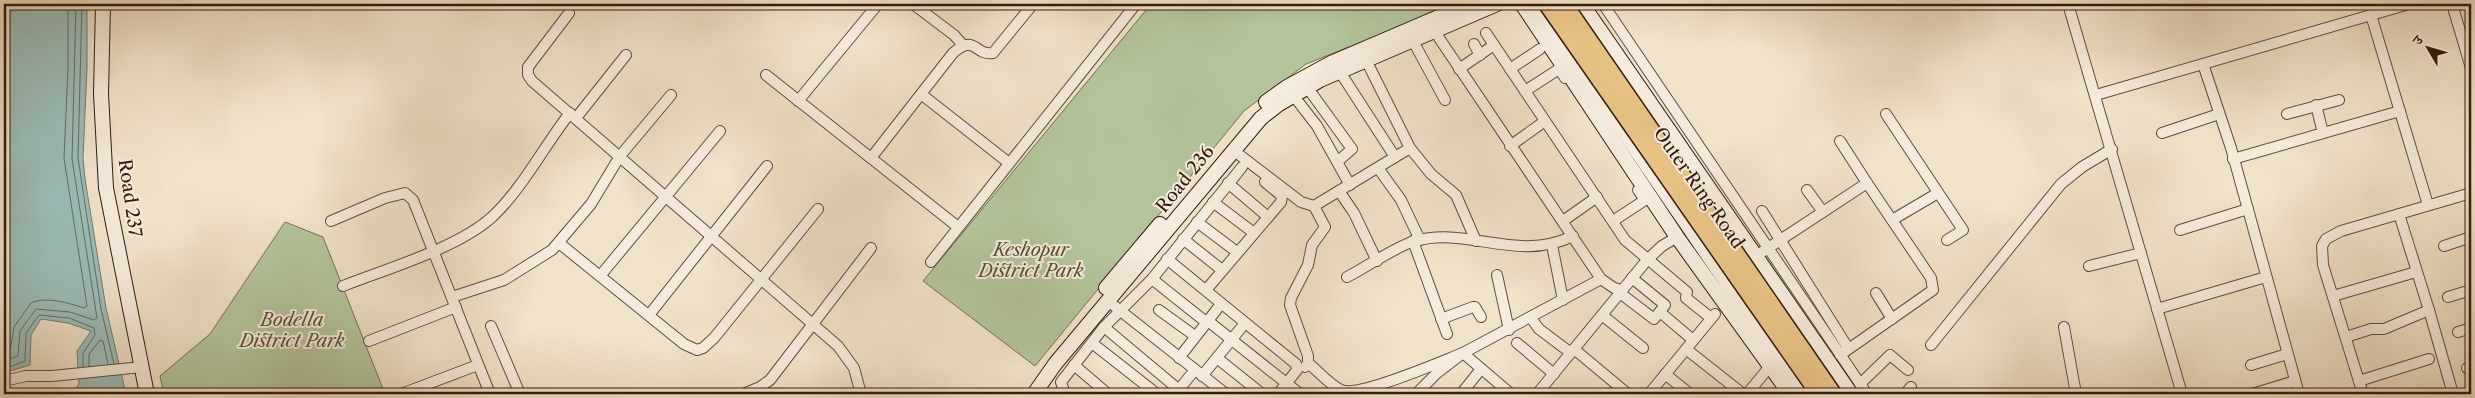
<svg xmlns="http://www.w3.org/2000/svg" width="2475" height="398" viewBox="0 0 2475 398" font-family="'Libre Caslon Text','Noto Serif Devanagari',serif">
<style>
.green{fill:#b3c49c;stroke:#727055}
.water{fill:#9bbdb8;stroke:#717d74}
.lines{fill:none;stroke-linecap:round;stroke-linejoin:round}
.shore{stroke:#666d63;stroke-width:1}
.street-casing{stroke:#614e3d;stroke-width:12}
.secondary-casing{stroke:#311d0e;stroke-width:16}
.street{stroke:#f6ecdd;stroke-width:10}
.secondary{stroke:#f6ecdd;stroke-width:14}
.primary-bridge-casing{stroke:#311d0e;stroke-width:19;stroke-linecap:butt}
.primary-bridge{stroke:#e8c185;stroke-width:16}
.labels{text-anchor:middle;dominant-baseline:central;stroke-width:4;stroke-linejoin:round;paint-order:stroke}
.street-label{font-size:18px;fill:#311d0e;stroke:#f6ecdd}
.park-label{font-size:18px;font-style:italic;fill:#584f39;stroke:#f6ecdd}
</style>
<rect width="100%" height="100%" fill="#f1e2ca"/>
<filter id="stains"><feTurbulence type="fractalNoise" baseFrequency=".004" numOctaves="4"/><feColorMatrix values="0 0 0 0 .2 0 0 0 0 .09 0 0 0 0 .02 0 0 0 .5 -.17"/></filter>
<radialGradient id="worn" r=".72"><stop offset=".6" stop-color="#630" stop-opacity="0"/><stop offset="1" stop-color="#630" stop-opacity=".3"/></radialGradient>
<g class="green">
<path d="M1151,4H1457L1306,64L1244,111L1035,366L923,281Z"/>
<path d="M285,222L323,237L385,394H164L160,376L210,334Z"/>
</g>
<path class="water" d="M4,4H87V68L83,158L85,179L106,308L126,394H72L79,384L77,351L91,331L68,323L41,319L31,335L30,365L7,372L8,389L11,394H4Z"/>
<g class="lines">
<g class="shore">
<path d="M82,4L78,158L101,309L114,364"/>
<path d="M4,353L10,351L14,327L31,303C46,296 69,303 84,308L87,306L64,158L68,67V4"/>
<path d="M4,361L18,356L20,331L36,309L70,312L94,320L97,318L72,159L76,4"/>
<path d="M89,366V354L100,340L103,341L108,364"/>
<path d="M4,369L25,361L26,333L39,315L69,318L94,328L95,335L83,353V367"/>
</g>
<g class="street-casing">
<g id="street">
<path d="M913,4L954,35L963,45"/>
<path d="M1603,4L1867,394"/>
<path d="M2068,4L2182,394"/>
<path d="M2452,4L2471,68"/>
<path d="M569,13L528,67V75L532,81L838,346L854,368L861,394"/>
<path d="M2371,15L2428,205"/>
<path d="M1431,26L1601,279L1614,288L1622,290"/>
<path d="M1486,33L1625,240L1687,292L1686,298L1711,318"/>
<path d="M1413,41L1445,100"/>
<path d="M1474,44L1480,55"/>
<path d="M1367,62L1410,148L1431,174L1456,195L1476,241"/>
<path d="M2203,64L2231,148L2299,394"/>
<path d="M1459,69L1494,45"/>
<path d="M1510,69L1540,49"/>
<path d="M1340,72L1395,157"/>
<path d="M766,75L958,227"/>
<path d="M1307,87L1352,149L1338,161"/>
<path d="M1525,91L1559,69L1565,78"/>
<path d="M921,94L1009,163"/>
<path d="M1293,95L1317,126L1350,185"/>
<path d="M2096,95L2409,4"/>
<path d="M798,101L878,4"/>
<path d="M2316,105L2323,133"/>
<path d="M1886,114L1963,230L1947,240"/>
<path d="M2287,114L2339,100"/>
<path d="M576,118L626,55"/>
<path d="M2162,133L2219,114"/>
<path d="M1840,141L1867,183"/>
<path d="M1510,146L1545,121"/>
<path d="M1233,150L1301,202L1314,206L1410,148"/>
<path d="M871,158L953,53C976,33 974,56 993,53L1033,4"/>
<path d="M2233,159L2400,111"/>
<path d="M1378,168L1401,200L1420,240"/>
<path d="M1228,183L1268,217"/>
<path d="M1807,190L1823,212"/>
<path d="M1339,191L1354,213L1377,261"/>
<path d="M1213,202L1254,233"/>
<path d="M1762,211L1848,348"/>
<path d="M1892,220L1938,193"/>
<path d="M331,221L385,198L405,193L413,200L490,394"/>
<path d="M1563,221L1597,197"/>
<path d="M1613,221L1645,200L1638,190"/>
<path d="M1197,222L1237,252"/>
<path d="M2180,230L2248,209"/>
<path d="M1183,239L1222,270"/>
<path d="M1413,241L1447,334"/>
<path d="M559,243L684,344L697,350L703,348L714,338L818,209"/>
<path d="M1552,245L1563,300"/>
<path d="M2444,246L2471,237"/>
<path d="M1762,252L1867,183L1931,278L1933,290L1840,355"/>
<path d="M1167,259L1296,364L1297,370L1278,394"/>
<path d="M931,262L1136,4"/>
<path d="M2089,266L2141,253"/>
<path d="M1497,275L1509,330"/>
<path d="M600,276L720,131"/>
<path d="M1347,277C1365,268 1398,245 1415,241C1468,226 1517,263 1573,236"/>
<path d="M1152,279L1206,322"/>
<path d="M343,286C386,269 458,248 492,217C523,188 544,146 570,113"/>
<path d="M1206,290L1281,202L1282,196L1265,182"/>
<path d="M1620,293L1654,319L1665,305L1632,278"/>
<path d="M1876,293L1892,319"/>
<path d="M2333,296L2416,272"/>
<path d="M452,297L504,280L552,250L591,204L620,156L671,95"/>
<path d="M2448,297L2471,290"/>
<path d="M1108,301L1226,394"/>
<path d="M2157,309L2266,277"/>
<path d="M1159,310L1195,336"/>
<path d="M2429,310L2453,394"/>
<path d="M1660,312L1693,340"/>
<path d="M649,315L767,166"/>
<path d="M1602,315L1643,348"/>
<path d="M1531,318L1539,329L1571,353"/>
<path d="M1441,319L1473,307H1475L1481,317"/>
<path d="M1208,321L1300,394"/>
<path d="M491,326L520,394"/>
<path d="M1104,327L1178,389"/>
<path d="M2064,327L2076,394"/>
<path d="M2458,332L2471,328"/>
<path d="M2346,337L2371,329H2384L2429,310L2399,214"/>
<path d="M369,341L456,307"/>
<path d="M1092,343L1157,394"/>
<path d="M1517,343L1554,374"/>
<path d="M1931,345L2061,184L2082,167L2112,149"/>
<path d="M1574,349L1628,394"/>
<path d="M1686,349L1743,394"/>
<path d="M1179,358L1221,304"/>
<path d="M1217,358L1262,394"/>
<path d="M1308,363C1318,371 1330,385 1341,390C1358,398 1442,361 1463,353L1511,394"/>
<path d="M1074,365L1108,394"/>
<path d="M2251,365L2287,354"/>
<path d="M1305,367L1308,363V356L1290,305L1291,298L1308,265L1312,245L1325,227L1314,206"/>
<path d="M2467,368L2471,367"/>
<path d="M1665,374L1690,394"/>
<path d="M1202,376L1245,323"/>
<path d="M4,381L26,376H52L142,367"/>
<path d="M2359,381L2429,359"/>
<path d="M1860,384L1890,355L1908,370"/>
<path d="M1176,393L1194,371"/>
<path d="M401,394L478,365"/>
<path d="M743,394L760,387L770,380L871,248"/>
<path d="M1065,394L1061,382L1104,327L1152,279L1242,167"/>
<path d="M1416,394L1437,373L1463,353L1601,279"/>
<path d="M1461,394L1481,369"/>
<path d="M1537,394L1647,260L1662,246L1677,237"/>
<path d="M1649,394L1715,314"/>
<path d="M1747,394L1771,365"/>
<path d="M1905,394L1911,387"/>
<path d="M2252,394L2295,381"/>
<path d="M2363,394L2323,265L2322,246L2326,239L2341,231L2471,193"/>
</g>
</g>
<g class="secondary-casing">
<g id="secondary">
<path d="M103,4L101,94L106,188L147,394"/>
<path d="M1522,4L1677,237L1790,394"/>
<path d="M1536,4L1803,394"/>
<path d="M1582,4L1851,394"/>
<path d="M1266,102L1287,87L1331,63L1469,4"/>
<path d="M1106,288L1160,224"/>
<path d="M1034,394L1055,364L1261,118L1279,104L1320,80L1497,4"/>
</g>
</g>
<use href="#street" class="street"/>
<use href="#secondary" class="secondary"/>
<g class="primary-bridge-casing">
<g id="primary-bridge">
<path d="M1547,4L1819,394"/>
<path d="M1564,4L1833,394"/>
</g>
</g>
<use href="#primary-bridge" class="primary-bridge"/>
</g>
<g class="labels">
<g class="street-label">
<text transform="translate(1185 179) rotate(-51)">Road 236</text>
<text transform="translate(1699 188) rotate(55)">Outer Ring Road</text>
<text transform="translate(130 198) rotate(82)">Road 237</text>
</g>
<g class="park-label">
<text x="1031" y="250">Keshopur<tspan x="1031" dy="21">District Park</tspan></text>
<text x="292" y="320">Bodella<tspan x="292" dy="21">District Park</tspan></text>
</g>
</g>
<rect width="2475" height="398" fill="none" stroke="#f1e2ca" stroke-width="20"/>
<rect x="5" y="5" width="2465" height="388" fill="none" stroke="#311d0e" stroke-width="2.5"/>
<rect x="10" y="10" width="2455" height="378" fill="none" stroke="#311d0e"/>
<g transform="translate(2428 48) rotate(308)" stroke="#f6ecdd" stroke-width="4" paint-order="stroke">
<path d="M0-4L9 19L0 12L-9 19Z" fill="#311d0e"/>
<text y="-8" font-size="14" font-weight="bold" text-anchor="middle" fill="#311d0e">उ</text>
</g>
<rect width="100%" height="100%" filter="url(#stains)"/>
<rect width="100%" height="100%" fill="url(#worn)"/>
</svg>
